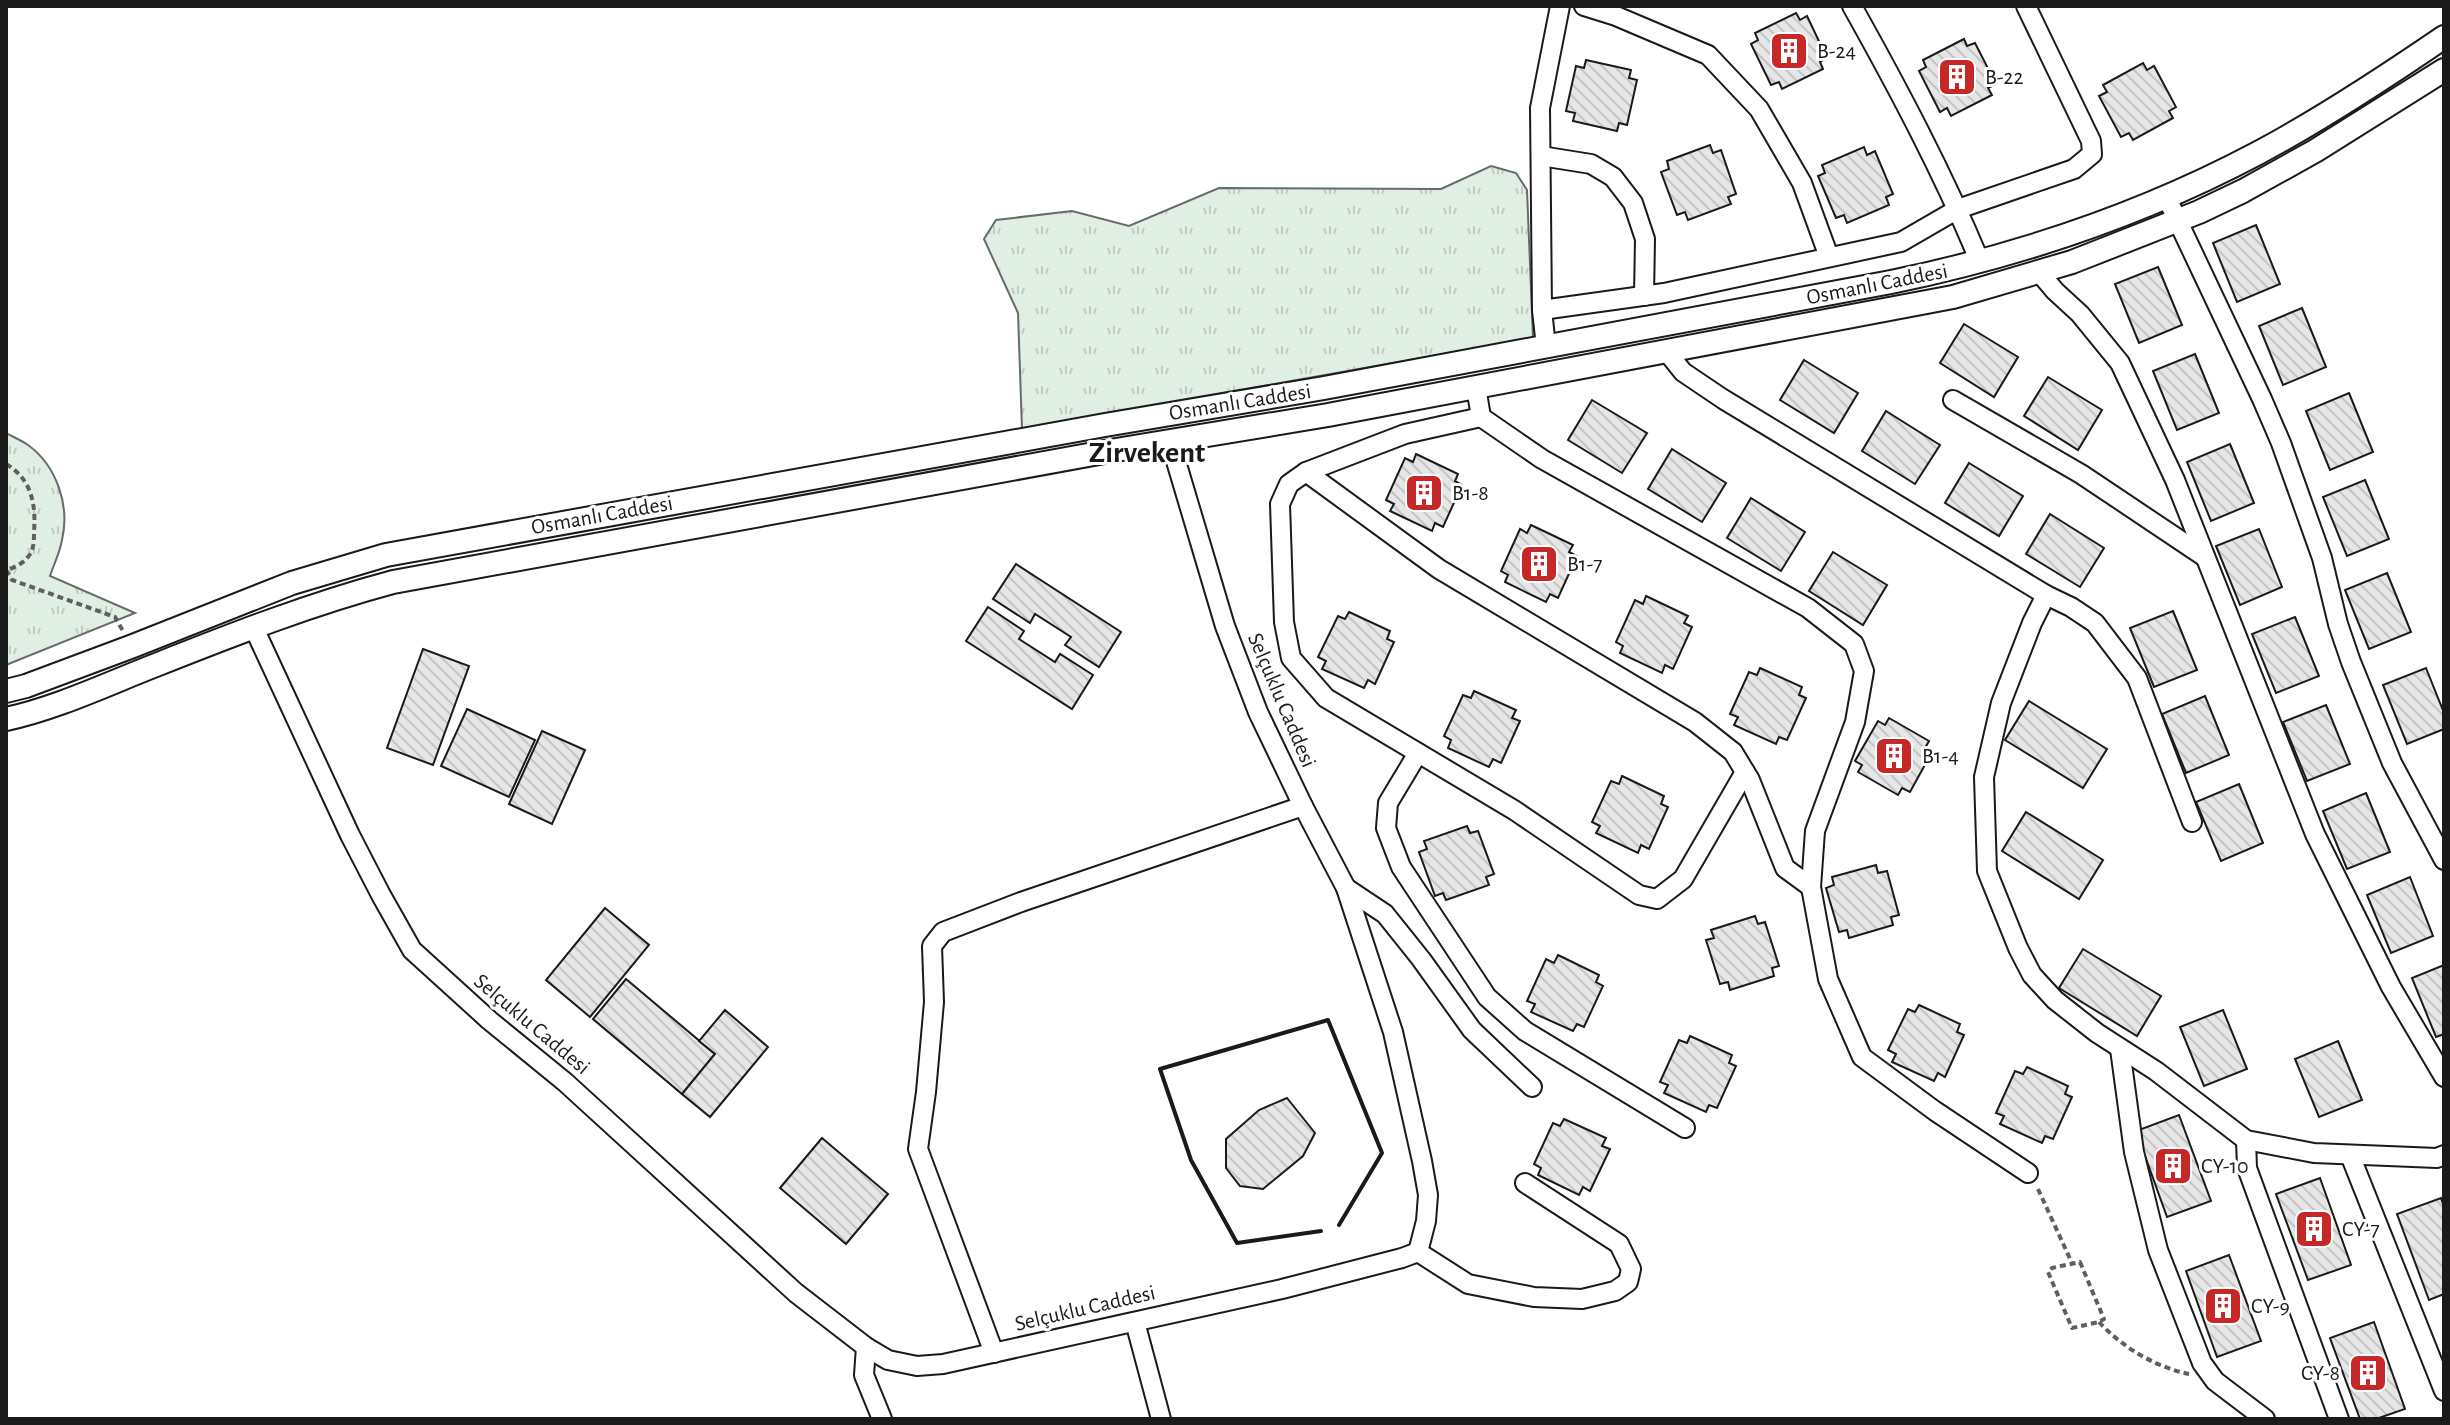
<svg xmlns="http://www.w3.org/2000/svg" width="2450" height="1425" viewBox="0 0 2450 1425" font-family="'Alegreya Sans',sans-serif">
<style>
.park{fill:url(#park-tufts);stroke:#6a6a6a;stroke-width:2}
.building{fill:url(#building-back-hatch);stroke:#1a1a1a;stroke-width:2}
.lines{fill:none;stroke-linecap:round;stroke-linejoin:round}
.minor-casing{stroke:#1a1a1a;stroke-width:22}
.tertiary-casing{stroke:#1a1a1a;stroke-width:26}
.path{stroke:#5f5f5f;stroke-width:4;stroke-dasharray:6 4;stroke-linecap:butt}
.minor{stroke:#fff;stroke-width:18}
.tertiary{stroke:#fff;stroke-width:22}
.wall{stroke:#1a1a1a;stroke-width:4}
.labels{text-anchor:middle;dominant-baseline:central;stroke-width:6;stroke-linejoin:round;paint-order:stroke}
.poi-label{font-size:22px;fill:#1a1a1a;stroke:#fff;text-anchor:start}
.street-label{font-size:22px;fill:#1a1a1a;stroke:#fff}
.district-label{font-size:30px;font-weight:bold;fill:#1a1a1a;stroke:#fff}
</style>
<defs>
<pattern id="park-tufts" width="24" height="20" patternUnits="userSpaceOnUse" patternTransform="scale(2)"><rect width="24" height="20" fill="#e0efe3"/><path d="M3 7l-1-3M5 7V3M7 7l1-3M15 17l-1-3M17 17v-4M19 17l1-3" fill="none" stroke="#c0ccc2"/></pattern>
<pattern id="building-back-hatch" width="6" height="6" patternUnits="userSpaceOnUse" patternTransform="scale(2)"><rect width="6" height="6" fill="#e6e6e6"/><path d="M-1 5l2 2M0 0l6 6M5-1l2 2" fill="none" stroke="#c5c5c5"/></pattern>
</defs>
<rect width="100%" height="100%" fill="#fff"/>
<g class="park">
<path d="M1491,166L1516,173L1527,190L1533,338L1022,429L1018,313L984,239L996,220L1072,211L1129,226L1219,188L1441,189Z"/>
<path d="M6,433C13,437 21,440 28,445C57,466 70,506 62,540C60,552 54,564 50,576L135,613L6,665Z"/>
</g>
<g class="building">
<path d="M1796,13L1800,20L1807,16L1827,58L1820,62L1823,69L1782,89L1779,82L1771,85L1751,44L1758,40L1755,33Z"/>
<path d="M1964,39L1967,46L1975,43L1996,84L1988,88L1992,95L1951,116L1947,108L1940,112L1919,71L1926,67L1923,60Z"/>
<path d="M1586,60L1631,70L1629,78L1637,80L1627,125L1619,123L1617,131L1573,121L1575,113L1566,111L1576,66L1584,68Z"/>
<path d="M2143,63L2147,70L2154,66L2176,107L2169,111L2173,118L2133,140L2129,133L2121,137L2099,96L2107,92L2103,85Z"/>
<path d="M1710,145L1713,153L1721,150L1736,194L1728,197L1731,204L1688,220L1685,212L1677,215L1661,172L1669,169L1667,161Z"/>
<path d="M1864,147L1867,155L1875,151L1893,194L1886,197L1889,205L1847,223L1844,215L1836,218L1818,176L1825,173L1822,165Z"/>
<path d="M2256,225L2280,284L2237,302L2213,243Z"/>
<path d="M2158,267L2182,325L2139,343L2115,284Z"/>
<path d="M2302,308L2326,367L2283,385L2259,326Z"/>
<path d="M1964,324L2018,357L1994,397L1940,363Z"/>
<path d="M2195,354L2219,413L2177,430L2153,371Z"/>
<path d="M1804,360L1858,393L1834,433L1780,400Z"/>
<path d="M2048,377L2102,410L2078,450L2024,416Z"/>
<path d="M2349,393L2373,452L2330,470L2306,411Z"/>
<path d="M1592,400L1647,433L1622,473L1568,440Z"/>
<path d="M1886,411L1940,445L1915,484L1862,451Z"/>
<path d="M2230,444L2254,503L2211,521L2187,462Z"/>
<path d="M1672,449L1726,483L1702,522L1648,489Z"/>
<path d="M1416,454L1458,474L1455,481L1462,485L1443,527L1435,523L1432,531L1390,511L1394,504L1386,500L1405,458L1413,462Z"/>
<path d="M1969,463L2023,496L1999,536L1945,503Z"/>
<path d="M2365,480L2389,539L2347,556L2323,497Z"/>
<path d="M1751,498L1805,532L1781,571L1727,538Z"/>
<path d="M2050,514L2104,548L2080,587L2026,554Z"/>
<path d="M1531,525L1573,545L1569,552L1577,556L1558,598L1550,594L1546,602L1505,582L1508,575L1501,571L1520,529L1527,533Z"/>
<path d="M2259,529L2282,587L2240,605L2216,546Z"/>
<path d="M1833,552L1887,585L1863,625L1809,591Z"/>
<path d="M1016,564L1121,632L1099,667L1065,645L1071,637L1035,614L1030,623L993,599Z"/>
<path d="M2387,573L2411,632L2369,649L2345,590Z"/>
<path d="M1646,596L1688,616L1684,623L1692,627L1673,669L1665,665L1662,673L1620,653L1623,646L1616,642L1635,600L1643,604Z"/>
<path d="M988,607L1024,631L1019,639L1055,662L1060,654L1093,675L1072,709L966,641Z"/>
<path d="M2173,611L2197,670L2154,687L2130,628Z"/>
<path d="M1349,612L1390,631L1387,639L1394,642L1375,684L1368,680L1364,688L1322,669L1326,661L1318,657L1338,616L1345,619Z"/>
<path d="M2295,617L2319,676L2276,693L2252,634Z"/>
<path d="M423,649L469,666L433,765L387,748Z"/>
<path d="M1760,668L1802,687L1799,695L1806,698L1787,740L1779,737L1776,744L1734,725L1738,717L1730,714L1749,672L1757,675Z"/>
<path d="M2426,668L2444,713V729L2407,744L2383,685Z"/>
<path d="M1474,691L1516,710L1512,718L1520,721L1501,763L1493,759L1489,767L1448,748L1451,740L1444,736L1463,695L1471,698Z"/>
<path d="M2205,696L2229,755L2186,773L2162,714Z"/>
<path d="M2029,701L2107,749L2083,788L2005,740Z"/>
<path d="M2326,705L2350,764L2307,781L2283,722Z"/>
<path d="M467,709L535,740L509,797L441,766Z"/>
<path d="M1889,718L1929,741L1925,748L1932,752L1910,792L1902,788L1898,795L1858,772L1862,765L1855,761L1878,721L1885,725Z"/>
<path d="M542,731L585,750L552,824L509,804Z"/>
<path d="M1622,776L1664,796L1661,804L1668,807L1649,849L1641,845L1638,853L1596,833L1600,826L1592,822L1611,781L1619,784Z"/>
<path d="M2239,784L2263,843L2221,861L2196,802Z"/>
<path d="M2366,793L2390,852L2347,869L2323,811Z"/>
<path d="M2026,812L2103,860L2079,899L2002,851Z"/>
<path d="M1467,826L1470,833L1478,831L1494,874L1486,877L1489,885L1446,900L1443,893L1435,896L1419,852L1427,849L1424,841Z"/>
<path d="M1876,865L1878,873L1887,871L1899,915L1891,917L1893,925L1849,938L1847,930L1839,932L1826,888L1834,885L1832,877Z"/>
<path d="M2410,877L2433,936L2391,953L2367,895Z"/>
<path d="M605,908L649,945L590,1017L546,980Z"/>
<path d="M1755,916L1758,924L1765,922L1779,966L1772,968L1774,976L1730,990L1728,982L1720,984L1706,940L1714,938L1711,930Z"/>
<path d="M2083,949L2161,996L2137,1036L2059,988Z"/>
<path d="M1558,955L1599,975L1596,982L1603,986L1584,1027L1577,1024L1573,1031L1531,1012L1535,1004L1527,1001L1546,959L1554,963Z"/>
<path d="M2444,965V1034L2436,1037L2412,978Z"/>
<path d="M626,979L715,1054L682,1094L593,1019Z"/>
<path d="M1919,1005L1960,1024L1957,1032L1964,1035L1945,1077L1938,1073L1934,1081L1892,1062L1896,1054L1888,1050L1908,1009L1915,1012Z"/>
<path d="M725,1010L768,1047L710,1117L682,1094L715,1054L699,1041Z"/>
<path d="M2223,1010L2247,1069L2204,1086L2180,1027Z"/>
<path d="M1690,1036L1732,1055L1729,1063L1736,1066L1717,1108L1709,1105L1706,1112L1664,1093L1668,1085L1660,1082L1679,1040L1687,1043Z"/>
<path d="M2338,1041L2362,1100L2319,1117L2295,1059Z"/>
<path d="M2027,1067L2068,1086L2065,1094L2072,1097L2053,1139L2045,1136L2042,1143L2000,1124L2004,1116L1996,1113L2015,1071L2023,1074Z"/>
<path d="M1287,1098L1315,1133L1303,1156L1263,1189L1240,1186L1226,1168V1139L1259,1110Z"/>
<path d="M2179,1115L2211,1201L2167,1217L2136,1131Z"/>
<path d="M1564,1119L1606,1138L1602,1146L1610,1149L1590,1191L1583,1187L1579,1195L1538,1175L1541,1168L1534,1164L1553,1123L1560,1126Z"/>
<path d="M822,1138L888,1194L846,1244L780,1188Z"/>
<path d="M2320,1178L2351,1265L2308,1280L2276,1194Z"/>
<path d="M2441,1198L2444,1207V1294L2429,1300L2397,1214Z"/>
<path d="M2229,1255L2261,1341L2217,1357L2186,1271Z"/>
<path d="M2374,1322L2405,1409L2376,1419H2360L2330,1338Z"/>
</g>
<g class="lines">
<g class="minor-casing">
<g id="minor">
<path d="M1584,6L1616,16L1708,55L1759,109L1802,183L1829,257"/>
<path d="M1852,6C1899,90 1943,173 1980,262"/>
<path d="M1541,156L1591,164L1613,177L1633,203L1645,239L1644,296"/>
<path d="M2166,196L2262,399L2281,443L2322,558L2338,624L2351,662L2392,763L2444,860"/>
<path d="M2039,272L2055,291L2080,314L2120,363L2175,480L2315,834L2391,987L2444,1077"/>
<path d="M1542,310L1664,293L1901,242L1958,209L2074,169L2092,154L2091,141L2026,6"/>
<path d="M1546,347L1542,310L1540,108L1560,6"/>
<path d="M1667,352L1683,372L1723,399L2046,595L2032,623L2001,703L1984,777L1987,871L2018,948L2032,975L2055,1000L2097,1033L2156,1071L2246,1140L2314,1153L2437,1158L2444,1155"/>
<path d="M1476,387L1481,417L1542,459L1808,608L1854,644L1864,671L1855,722L1815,831L1811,887L1828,979L1862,1057L1935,1111L2028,1173"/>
<path d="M1953,400L2081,474L2205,557"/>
<path d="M1481,417L1405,434L1306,472L1289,484L1280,504L1284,622L1291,658L1326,698L1514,810L1639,895L1657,899L1683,879L1745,772"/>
<path d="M1306,472L1439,569L1695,722L1733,752L1750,780L1785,868L1811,887"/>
<path d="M2046,595L2071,607L2095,623L2137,678L2192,822"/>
<path d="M253,626L350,835L381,895L412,950L489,1020L565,1082L796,1293L866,1347L888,1360L917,1366L943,1364L1282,1289L1402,1258L1418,1252L1426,1221L1428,1195L1422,1161L1393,1032L1346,888L1303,806L1258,712L1225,626L1170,441"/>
<path d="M1418,753L1388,803L1386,828L1401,867L1487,997L1525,1031L1685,1128"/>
<path d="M1346,888L1385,914L1421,959L1472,1030L1532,1087"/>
<path d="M2120,1049L2134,1152L2158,1250L2202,1363L2215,1381L2265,1419"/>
<path d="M2246,1140L2247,1168L2339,1419"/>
<path d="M2350,1155L2444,1391"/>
<path d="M1418,1252L1468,1284L1534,1297L1582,1299L1615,1291L1628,1282L1631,1269L1619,1244L1525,1183"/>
<path d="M1135,1322L1161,1419"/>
<path d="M866,1347L864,1375L882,1419"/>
<path d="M994,1353L918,1149L926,1092L934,1002L932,946L943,932L1021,902L1303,806"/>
</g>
</g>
<g class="tertiary-casing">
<g id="tertiary">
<path d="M6,691L26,686L133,646L292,583L386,555L1105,425L1324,388L1891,282C2018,256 2143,214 2258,153C2322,119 2384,78 2444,37"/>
<path d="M6,719C57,708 107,684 156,665C234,634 311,604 393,582L1110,451L1328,415L1953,297L2072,262L2199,212L2243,191L2315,151L2444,70"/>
</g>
</g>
<g class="path">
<path d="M6,464C32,479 36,505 34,532C34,541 34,550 28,557C23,564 14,567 6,571"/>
<path d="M6,570L12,580L115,617L123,631"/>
<path d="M2038,1189L2072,1263"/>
<path d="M2080,1262L2104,1319L2099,1322L2072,1328L2048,1272L2052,1268Z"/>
<path d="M2099,1322C2122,1347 2155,1367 2189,1374"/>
</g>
<use href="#minor" class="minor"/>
<use href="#tertiary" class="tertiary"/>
<path class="wall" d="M1321,1231L1237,1243L1191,1160L1160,1069L1328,1020L1382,1153L1339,1225"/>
</g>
<defs>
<g id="building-square" transform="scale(2)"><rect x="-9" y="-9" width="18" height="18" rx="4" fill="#c62828" stroke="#fff"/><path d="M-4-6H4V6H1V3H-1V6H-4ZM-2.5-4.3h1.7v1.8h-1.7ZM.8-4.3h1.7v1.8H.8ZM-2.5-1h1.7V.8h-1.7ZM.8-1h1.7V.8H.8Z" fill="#fff"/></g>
</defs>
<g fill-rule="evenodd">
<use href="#building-square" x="1789" y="51"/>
<use href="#building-square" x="1957" y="77"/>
<use href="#building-square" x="1424" y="493"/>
<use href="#building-square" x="1539" y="564"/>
<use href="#building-square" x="1894" y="756"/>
<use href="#building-square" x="2173" y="1166"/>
<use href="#building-square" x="2314" y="1229"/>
<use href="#building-square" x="2223" y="1306"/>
<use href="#building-square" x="2368" y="1373"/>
</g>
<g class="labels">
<g class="poi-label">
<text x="1817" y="51">B-24</text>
<text x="1985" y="77">B-22</text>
<text x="1452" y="493">B1-8</text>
<text x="1567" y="564">B1-7</text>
<text x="1922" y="756">B1-4</text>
<text x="2201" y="1166">CY-10</text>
<text x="2342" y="1229">CY-7</text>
<text x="2251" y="1306">CY-9</text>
<text x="2340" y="1373" text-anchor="end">CY-8</text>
</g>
<g class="street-label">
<text transform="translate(1877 284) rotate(-11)">Osmanlı Caddesi</text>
<text transform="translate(1240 402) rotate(-9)">Osmanlı Caddesi</text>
<text transform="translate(602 515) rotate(-10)">Osmanlı Caddesi</text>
<text transform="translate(1282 700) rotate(67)">Selçuklu Caddesi</text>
<text transform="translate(532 1024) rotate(40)">Selçuklu Caddesi</text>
<text transform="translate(1085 1308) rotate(-13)">Selçuklu Caddesi</text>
</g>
<g class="district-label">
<text x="1147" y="453">Zirvekent</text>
</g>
</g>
<rect width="2450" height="1425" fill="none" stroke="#1a1a1a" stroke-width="16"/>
</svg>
